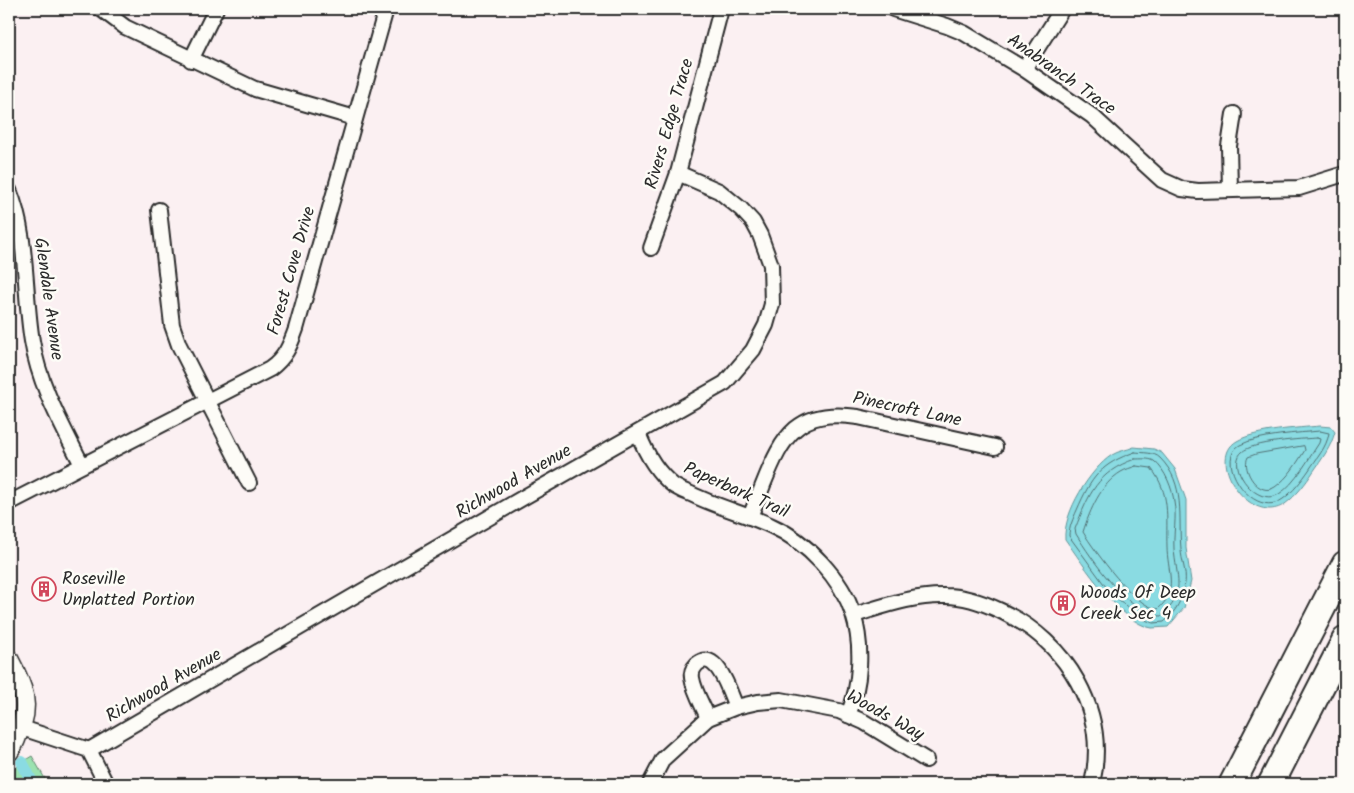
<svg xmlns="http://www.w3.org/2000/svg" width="1354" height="793" viewBox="0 0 1354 793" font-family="Kalam,sans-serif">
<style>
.green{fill:#9be2b0;stroke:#63866e}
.water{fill:#8adbe2;stroke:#649599}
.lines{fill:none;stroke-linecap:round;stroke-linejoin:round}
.shore{stroke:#517174;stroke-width:1}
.canal{stroke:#8adbe2;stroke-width:12}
.minor-casing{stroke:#2b2b2b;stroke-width:18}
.tertiary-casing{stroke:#2b2b2b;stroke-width:21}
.motorway-casing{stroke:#2b2b2b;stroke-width:29}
.minor{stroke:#fdfcf7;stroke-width:14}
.tertiary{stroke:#fdfcf7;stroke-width:18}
.motorway{stroke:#fdfcf7;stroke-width:25}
.labels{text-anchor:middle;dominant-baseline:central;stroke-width:5;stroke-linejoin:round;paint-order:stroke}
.street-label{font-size:18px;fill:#2b2b2b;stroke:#fdfcf7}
.poi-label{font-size:18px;fill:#2b2b2b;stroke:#fdfcf7;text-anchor:start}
</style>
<rect width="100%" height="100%" fill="#fbf0f2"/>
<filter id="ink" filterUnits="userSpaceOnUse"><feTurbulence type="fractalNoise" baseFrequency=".02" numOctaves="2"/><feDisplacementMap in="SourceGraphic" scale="10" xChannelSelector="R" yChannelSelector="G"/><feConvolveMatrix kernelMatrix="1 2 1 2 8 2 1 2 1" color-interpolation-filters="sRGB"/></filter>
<g filter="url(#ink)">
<path class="green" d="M32,756L48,784H12L9,774L22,762Z"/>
<g class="water">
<path d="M1320,426L1331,427L1335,432C1331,447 1322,459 1313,472C1306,483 1296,496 1285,504C1250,528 1205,459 1237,441C1256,430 1298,428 1320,426Z"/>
<path d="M1134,447L1154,449L1162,453L1175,469L1186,500V548L1191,581L1184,608L1168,627C1163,627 1157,628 1152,628C1121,624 1082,563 1065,539C1063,513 1090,469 1112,455C1118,451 1127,450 1134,447Z"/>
</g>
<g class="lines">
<g class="shore">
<path d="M1320,431L1329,433C1327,447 1316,459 1309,470C1302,480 1293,492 1283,499C1253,521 1213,460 1240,445C1259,435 1299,433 1320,431Z"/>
<path d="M1317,438L1320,439L1319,443C1309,458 1295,484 1279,494C1256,508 1226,466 1242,452C1252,442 1302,439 1317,438Z"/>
<path d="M1304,446L1305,450C1297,463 1288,478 1275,487C1259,498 1241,470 1248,457L1256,454Z"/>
<path d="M1135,452C1143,453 1154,452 1160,458C1186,484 1178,517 1181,549C1181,560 1187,572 1185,583C1183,598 1176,612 1164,622L1153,623L1140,618L1109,591L1069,536C1069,527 1073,519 1077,510C1091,478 1100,464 1135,452Z"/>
<path d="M1135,459C1141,459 1149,458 1154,461C1165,469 1173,490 1174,502C1177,517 1173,533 1174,549C1176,576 1187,595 1161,616C1131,618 1091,558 1076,534L1075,529C1089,494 1097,472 1135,459Z"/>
<path d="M1136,466L1151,468C1171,494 1166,516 1167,547C1167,570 1179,591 1158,609C1135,608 1095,551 1083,532C1090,510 1101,484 1121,472C1126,469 1131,468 1136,466Z"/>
</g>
<path class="canal" d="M22,762L33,784"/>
<g class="minor-casing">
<g id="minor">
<path d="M101,9L125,27L255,89L355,118"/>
<path d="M893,9L947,26L964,33L1024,69L1092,116L1162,180L1182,189L1198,191L1299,188L1344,174"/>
<path d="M191,60L216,9"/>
<path d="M1024,69L1062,9"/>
<path d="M9,190C28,234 24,294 32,341C39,385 62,425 82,465"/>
<path d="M1230,190L1229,146L1234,114"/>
<path d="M159,210L172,325L179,345L249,483"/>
<path d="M651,248L678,173L721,9"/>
<path d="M638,433C646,454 656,472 674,486C679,489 685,492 691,494C717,507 746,514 772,526C806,541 842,579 853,614C863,645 861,685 848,715"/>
<path d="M9,503L270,369C285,358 290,346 296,329L386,9"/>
<path d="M750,517C754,506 759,496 763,485C783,435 798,408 858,417L995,447"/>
<path d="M854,615C884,606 914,595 946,596C965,596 984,603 1001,611C1067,642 1109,711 1092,784"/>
<path d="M708,718C703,706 694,691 692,678C691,673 693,668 697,664C717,647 731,696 736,707"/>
<path d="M22,728L89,750L106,784"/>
<path d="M89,750L526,496L725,383L753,350L766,325L772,304L771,265L760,235L753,222L741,209L719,191L678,173"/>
<path d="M650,784L663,759L708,718L736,707L758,702L781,700L839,711L864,722L926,760"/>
</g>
</g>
<g class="tertiary-casing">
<path id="tertiary" d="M9,659C23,685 32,706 18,734C16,740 13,747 9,752"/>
</g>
<g class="motorway-casing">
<g id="motorway">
<path d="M1232,784L1345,564"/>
<path d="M1271,784L1345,640"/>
</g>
</g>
<use href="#minor" class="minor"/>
<use href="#tertiary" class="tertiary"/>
<use href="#motorway" class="motorway"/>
</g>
</g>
<defs>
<g id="building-ring" transform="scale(1.25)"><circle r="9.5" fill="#fdfcf7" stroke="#d1495b" stroke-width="1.5"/><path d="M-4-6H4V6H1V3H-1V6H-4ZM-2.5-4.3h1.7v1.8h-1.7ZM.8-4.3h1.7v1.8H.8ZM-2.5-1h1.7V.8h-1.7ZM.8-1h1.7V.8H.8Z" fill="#d1495b"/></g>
</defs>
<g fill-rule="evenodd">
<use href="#building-ring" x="44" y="589"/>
<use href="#building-ring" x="1063" y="603"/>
</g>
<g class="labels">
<g class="street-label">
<text transform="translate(1061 75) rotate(35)">Anabranch Trace</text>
<text transform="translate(670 124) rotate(-74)">Rivers Edge Trace</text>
<text transform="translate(292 271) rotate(-74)">Forest Cove Drive</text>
<text transform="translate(48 299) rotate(82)">Glendale Avenue</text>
<text transform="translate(907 410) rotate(12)">Pinecroft Lane</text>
<text transform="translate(514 482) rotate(-30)">Richwood Avenue</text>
<text transform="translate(736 491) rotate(24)">Paperbark Trail</text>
<text transform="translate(164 686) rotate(-30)">Richwood Avenue</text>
<text transform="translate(885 716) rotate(29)">Woods Way</text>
</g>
<g class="poi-label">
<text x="62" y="579">Roseville<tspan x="62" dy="21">Unplatted Portion</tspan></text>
<text x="1080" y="593">Woods Of Deep<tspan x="1080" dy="21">Creek Sec 4</tspan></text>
</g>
</g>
<rect width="1354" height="793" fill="none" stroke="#fdfcf7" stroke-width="30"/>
<rect x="15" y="15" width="1324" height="763" fill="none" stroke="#2b2b2b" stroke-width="2" filter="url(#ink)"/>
</svg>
